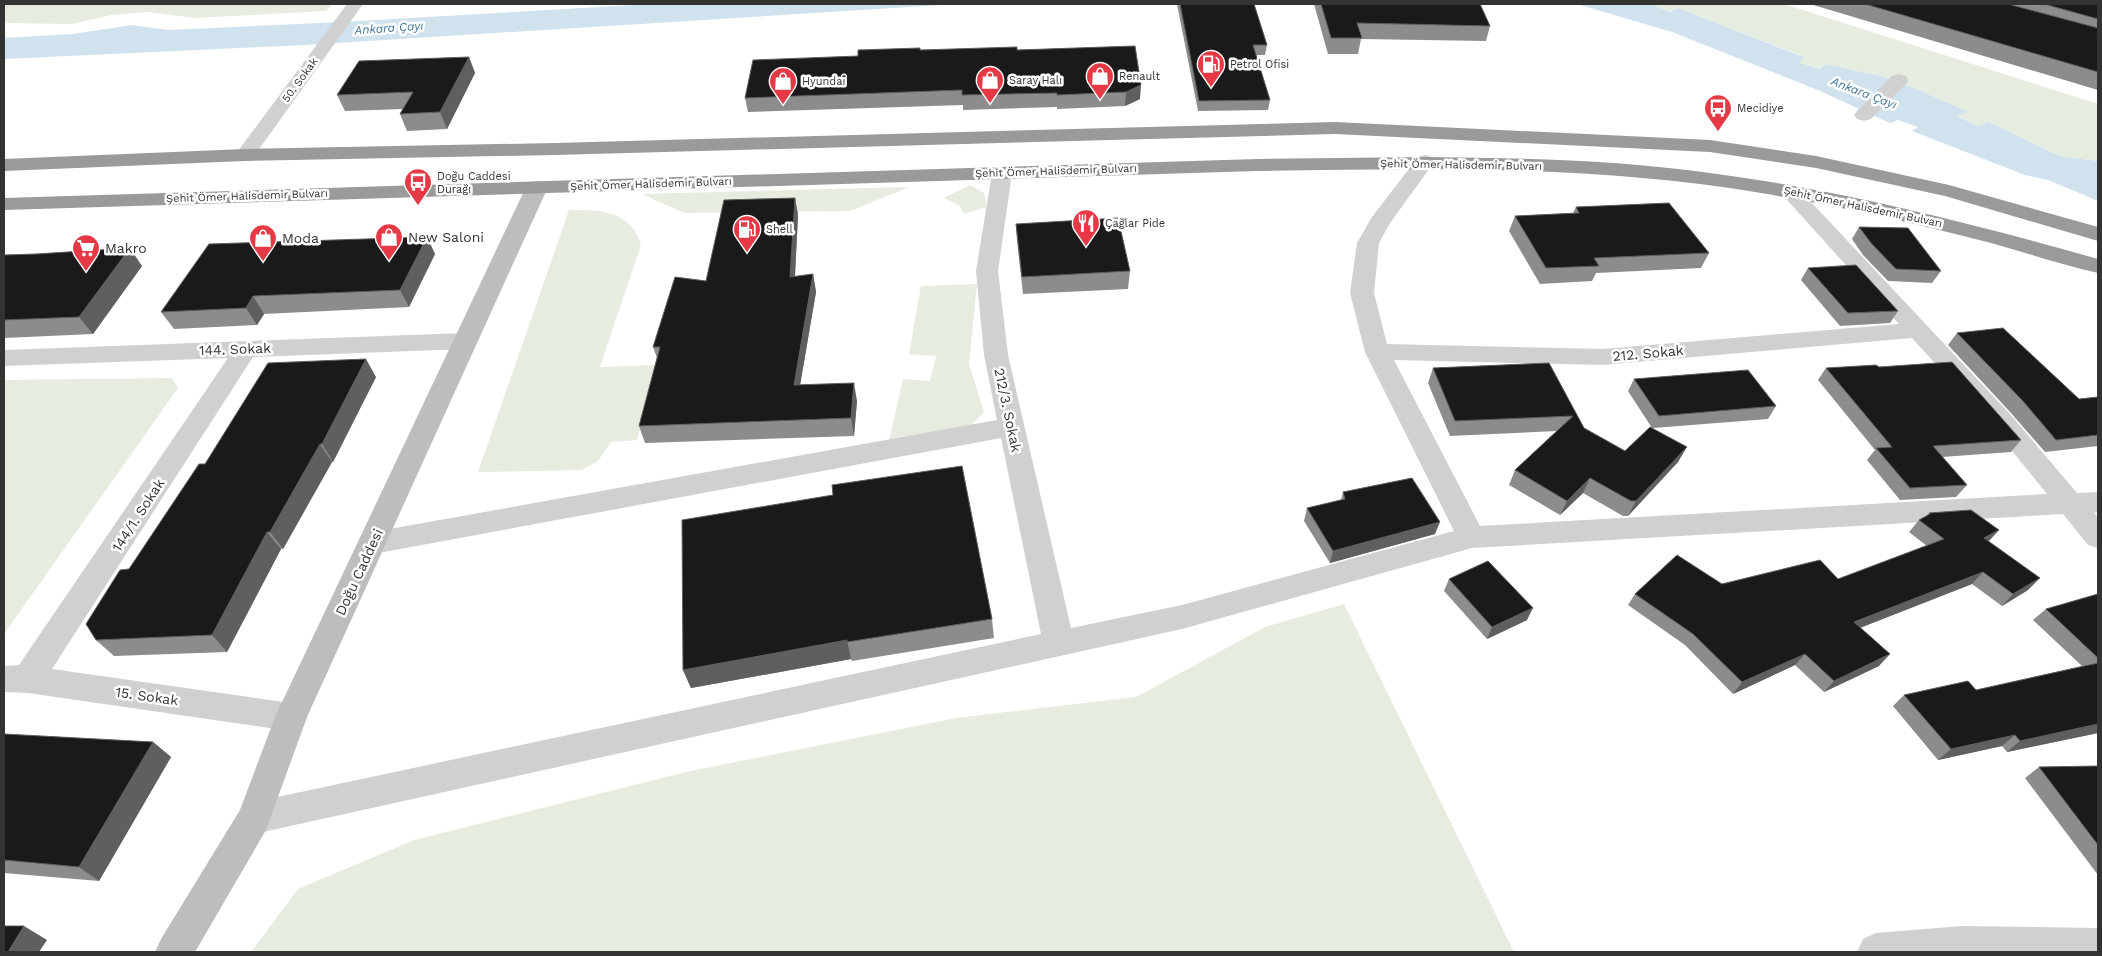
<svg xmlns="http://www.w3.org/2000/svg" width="2102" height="956" viewBox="0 0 2102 956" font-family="'Work Sans',sans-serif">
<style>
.green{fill:#e6ecdf}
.water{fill:#cfe2ee}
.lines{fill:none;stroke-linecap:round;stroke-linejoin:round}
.street{fill:#d0d0d0;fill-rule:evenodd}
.secondary{fill:#bdbdbd;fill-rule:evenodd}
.highway{fill:#9a9a9a;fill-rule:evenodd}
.wall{fill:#8c8c8c}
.shaded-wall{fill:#5f5f5f}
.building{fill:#1a1a1a;stroke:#5f5f5f}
.labels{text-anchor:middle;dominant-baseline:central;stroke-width:5;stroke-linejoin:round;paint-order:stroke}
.far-poi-label{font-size:11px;fill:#333;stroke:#fff;text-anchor:start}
.far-street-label{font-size:11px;fill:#333;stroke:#fff}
.far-water-label{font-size:12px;font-style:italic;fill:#3f7597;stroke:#fff}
.poi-label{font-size:14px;fill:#333;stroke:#fff;text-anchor:start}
.street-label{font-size:14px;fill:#333;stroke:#fff}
</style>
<rect width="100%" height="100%" fill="#fff"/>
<g class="green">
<path d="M4,4H333L326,11L195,18L148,12L111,15L72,24L4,23Z"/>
<path d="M1658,4H1784L2098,104V161L2065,157L2053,153L1989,122L1978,126L1956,115L1967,112L1912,87L1884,77L1826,64L1820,69L1798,63L1803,56L1678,8L1670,12L1654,6Z"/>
<path d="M970,185L984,193L987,207L964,214L959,205L944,198Z"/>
<path d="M909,187L850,211L684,213L642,194Z"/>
<path d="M569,210C600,210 631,210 641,245L600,367L659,365L637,440L611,442L598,461L581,470L478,472Z"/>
<path d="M977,284L969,364L984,412L968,428L900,437L888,445L903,379L930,381L936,356L909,354L921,286Z"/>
<path d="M172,378L178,388L4,634V380Z"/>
<path d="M1344,604L1514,952H251L298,889L414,840L690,771L956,718L1136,697L1265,627Z"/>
</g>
<g class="water">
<path d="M652,4H957L305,45L4,59V38L73,34L132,25L168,30L341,22Z"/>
<path d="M1577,4H1658L1655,6L1670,12L1678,8L1804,57L1799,63L1820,69L1826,64L1884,77L1912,87L1968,112L1957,116L1978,126L1989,122L2053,153L2065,157L2098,161V201L2048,180L2025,175L1912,131L1918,127L1898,120L1890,123L1820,91L1672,32Z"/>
</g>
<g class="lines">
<g class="street">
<path d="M347,4H363L252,159L245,161L238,159L235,155L238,151Z"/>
<path d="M1899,74L1906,76L1908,80L1906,84L1871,119L1864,121L1857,119L1854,115L1857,111L1892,76Z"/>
<path d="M1425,155L1432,157L1435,161L1390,223L1379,243L1374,293L1387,344L1603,349L1899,324L1779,191L1783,187L1790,185L1797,187L2010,414L2077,493L2098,492V512L2094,513L2098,517V548L2088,545L2063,514L1472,548L1182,629L254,834L242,830L236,818L242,806L254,802L1041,634L1001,438L373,554L363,551L359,543L363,535L373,532L997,420L984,355L976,271L992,173L995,169L1002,167L1009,169L1012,173L998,271L1008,355L1071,628L1182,605L1454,531L1365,352L1350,293L1357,243L1372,217L1418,157ZM1912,338L1992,426L2047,494L1480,526L1394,360L1603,365Z"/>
<path d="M465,333L474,335L477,341L474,347L465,349L253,357L52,669L291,703L303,707L307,717L303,727L291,731L28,693L4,692V666L19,665L228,358L4,366V350Z"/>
<path d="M1962,926L2098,928V952H1857L1863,939L1876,933Z"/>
</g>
<path class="secondary" d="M537,181L544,183L548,187L307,717L266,830L195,952H155L161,939L240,810L275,717L526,187L530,183Z"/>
<g class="highway">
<path d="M1335,122L1710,140L1816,156L1949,185L2098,227V241L1945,196L1816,168L1710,152L1335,134L555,155L245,161L4,171V159L245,149L555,143Z"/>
<path d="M1427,157C1522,158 1617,160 1710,173C1842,190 1971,223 2098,259V273C2062,265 2027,253 1991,243C1915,223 1838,206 1761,193C1594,165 1425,168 1257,171L4,210V198L1257,159Z"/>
</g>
</g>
<g class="wall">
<path d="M1177,4H1254L1267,45L1265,55H1256L1270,100L1268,110L1198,111Z"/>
<path d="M1314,4H1480L1490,26L1486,41L1361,39L1358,54H1328Z"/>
<path d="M1810,4H2098V33L2097,34H2098V90Z"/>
<path d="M1135,46L1140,99L1125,106L1057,109V107L963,110V105L748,112L745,98L858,56L920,50H1017Z"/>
<path d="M469,57L475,73L447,129L407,131L400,114L403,109L345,111L337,95Z"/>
<path d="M795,198L798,215L795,277L813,274L816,292L800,385L857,401L854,436L645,443L639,426L657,358L653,347L706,281Z"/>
<path d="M1576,207L1709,253L1701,268L1596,273L1592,281L1540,284L1509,231L1515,216L1573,213Z"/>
<path d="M1016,224L1130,271L1128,289L1023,294L1017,241Z"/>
<path d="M1859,227L1941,271L1932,283L1888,281L1863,255L1852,239Z"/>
<path d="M427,237L435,254L409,307L264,314L257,325L174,329L161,312Z"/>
<path d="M4,255L142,266L93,334L4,338Z"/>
<path d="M1808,268L1898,311L1890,323L1840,326L1801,280Z"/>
<path d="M1957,333L2079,399L2098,397V446L2045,452L2011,413L1948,345Z"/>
<path d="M1549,363L1584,428L1625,451L1652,428L1628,391L1634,379L1776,406L1768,419L1653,428L1678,462L1628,516H1623L1583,493L1560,515L1509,485L1515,470L1557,431L1450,436L1428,383L1433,368Z"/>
<path d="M1879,367L2021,440L2011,452L1942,457L1967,485L1956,497L1900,500L1867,460L1875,450L1818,380L1826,368Z"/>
<path d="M376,377L333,462H332L283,549H281L227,652L114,656L96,640L129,569L205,464Z"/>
<path d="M1343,492L1435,534L1330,563L1304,521L1307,508L1341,500Z"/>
<path d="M833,495L992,619L994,638L852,661L851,659L691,688L683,670Z"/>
<path d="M1929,513L1988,541L2028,590L2002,606L1972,584L1860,628L1879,666L1824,692L1795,665L1733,694L1685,645L1628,605L1635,594L1722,584L1838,579L1927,546L1909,532L1919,520L1925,517Z"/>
<path d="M1449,579L1527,620L1487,639L1444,591Z"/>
<path d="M2098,594V733L2007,752L2002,746L1938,760L1893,706L1904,695L1976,690L2082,666L2033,620L2046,609Z"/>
<path d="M4,734L153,742L171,757L99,881L4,873Z"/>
<path d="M2098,766V875L2025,778L2039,767Z"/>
</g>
<g class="shaded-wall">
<path d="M469,57L475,73L447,129L440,112Z"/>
<path d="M1141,85L1140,99L1125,106L1126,92Z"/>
<path d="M795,198L798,215L794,295L790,277Z"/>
<path d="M427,237L435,254L409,307L400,290Z"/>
<path d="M130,248L142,266L93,334L79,317Z"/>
<path d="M813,274L816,292L797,403L794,385Z"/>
<path d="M253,296L264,314L257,325L246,308Z"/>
<path d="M366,359L376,377L333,462L322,444Z"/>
<path d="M854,383L857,401L854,436L851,418Z"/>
<path d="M320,444L332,462L283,549L270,532Z"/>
<path d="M1687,447L1678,462L1628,516L1636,501Z"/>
<path d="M1590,478L1583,493L1560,515L1567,501Z"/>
<path d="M1440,522L1435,534L1330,563L1333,551Z"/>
<path d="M1999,530L1988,542L1984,538Z"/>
<path d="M267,532L281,549L227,652L212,635Z"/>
<path d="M1983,572L1972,584L1844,634L1854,622Z"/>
<path d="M2040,578L2028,590L2002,606L2013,594Z"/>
<path d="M1533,608L1527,620L1487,639L1492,627Z"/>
<path d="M847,640L851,659L691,688L683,670Z"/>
<path d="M1805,654L1795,665L1733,694L1742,682Z"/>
<path d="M1890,654L1879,666L1824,692L1834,681Z"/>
<path d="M2098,724V733L2007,752L2020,741Z"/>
<path d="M2015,735L2002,746L1938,760L1951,749Z"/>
<path d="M153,742L171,757L99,881L79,867Z"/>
<path d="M24,926L47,940L39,952H8Z"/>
</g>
<g class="building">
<path d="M1180,4H1254L1267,45H1253L1270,100L1199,101Z"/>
<path d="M1321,4H1480L1490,26L1357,23L1362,38H1331Z"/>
<path d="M1865,4H2008L2098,28V32L2097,34H2098V72Z"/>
<path d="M2044,4H2098V19Z"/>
<path d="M1135,46L1141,85L1126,92L1057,95V93L962,95V90L745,98L753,60L858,56V50L920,48V50L1017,47V50Z"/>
<path d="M469,57L440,112L400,114L413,92L337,95L359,61Z"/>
<path d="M795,198L790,277L813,274L794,385L854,383L851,418L639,426L660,347H653L675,277L706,281L724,200Z"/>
<path d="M1669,203L1709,253L1594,258L1599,266L1546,268L1515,216L1579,213L1576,207Z"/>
<path d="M1118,218L1130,271L1022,277L1016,224Z"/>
<path d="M1859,227L1908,228L1941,271L1896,269L1871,243Z"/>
<path d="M427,237L400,290L253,296L246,308L161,312L209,244Z"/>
<path d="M130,248L79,317L4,320V255L36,254Z"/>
<path d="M1856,265L1898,311L1848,313L1808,268Z"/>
<path d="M2003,328L2079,399L2098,397V435L2056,440L2022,400L1957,333Z"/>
<path d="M366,359L322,444H320L270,532H267L212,635L96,640L86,624L120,570L129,569L199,464H205L268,363Z"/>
<path d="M1952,362L2021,440L1933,446L1967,485L1910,488L1876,448L1892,447L1826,368L1876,365L1879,367Z"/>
<path d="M1549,363L1584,428L1625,451L1650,427L1687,447L1636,501H1631L1590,478L1567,501L1515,470L1573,416L1455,421L1433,368Z"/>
<path d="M1748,370L1776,406L1659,416L1634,379Z"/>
<path d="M962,466L992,619L847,642V640L683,670L682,520L833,495L832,485Z"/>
<path d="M1412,478L1440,522L1333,551L1307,508L1345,499L1343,492Z"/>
<path d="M1971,510L1999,530L1984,538L2040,578L2013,594L1983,572L1854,622L1890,654L1834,681L1805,654L1742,682L1693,634L1635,594L1677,555L1722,584L1820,560L1838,579L1944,539L1919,520L1930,514L1929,513Z"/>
<path d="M1488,561L1533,608L1492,627L1449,579Z"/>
<path d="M2098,594V658L2046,609Z"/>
<path d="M2098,663V724L2020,741L2015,735L1951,749L1904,695L1968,681L1976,690Z"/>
<path d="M4,734L153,742L79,867L4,860Z"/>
<path d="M2098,766V845L2039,767Z"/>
<path d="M4,926H24L8,952H4Z"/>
</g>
<defs>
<g id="fuel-pin" transform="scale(1.4375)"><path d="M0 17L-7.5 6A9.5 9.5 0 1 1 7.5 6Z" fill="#e63946" stroke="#fff"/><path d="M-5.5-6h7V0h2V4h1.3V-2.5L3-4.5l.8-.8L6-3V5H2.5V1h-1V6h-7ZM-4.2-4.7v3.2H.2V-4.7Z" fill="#fff"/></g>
<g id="shop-pin" transform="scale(1.4375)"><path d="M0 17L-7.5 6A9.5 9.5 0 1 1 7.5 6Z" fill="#e63946" stroke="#fff"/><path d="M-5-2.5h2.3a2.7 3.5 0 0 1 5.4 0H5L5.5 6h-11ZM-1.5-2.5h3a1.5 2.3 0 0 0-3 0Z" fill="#fff"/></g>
<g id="bus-pin" transform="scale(1.4375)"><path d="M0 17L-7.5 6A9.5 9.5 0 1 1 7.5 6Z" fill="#e63946" stroke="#fff"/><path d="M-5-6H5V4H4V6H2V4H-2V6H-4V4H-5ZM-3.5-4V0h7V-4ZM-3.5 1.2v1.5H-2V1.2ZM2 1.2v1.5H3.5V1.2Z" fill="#fff"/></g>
<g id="restaurant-pin" transform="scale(1.4375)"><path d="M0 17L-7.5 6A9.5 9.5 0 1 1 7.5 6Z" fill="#e63946" stroke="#fff"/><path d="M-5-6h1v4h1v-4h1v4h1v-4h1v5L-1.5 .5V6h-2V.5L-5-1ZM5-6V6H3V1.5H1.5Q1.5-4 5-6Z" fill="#fff"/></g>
<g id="supermarket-pin" transform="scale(1.4375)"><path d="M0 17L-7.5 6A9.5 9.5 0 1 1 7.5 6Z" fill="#e63946" stroke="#fff"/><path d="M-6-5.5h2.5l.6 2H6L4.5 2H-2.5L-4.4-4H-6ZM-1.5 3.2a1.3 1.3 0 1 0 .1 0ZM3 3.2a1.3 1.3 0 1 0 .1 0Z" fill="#fff"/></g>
</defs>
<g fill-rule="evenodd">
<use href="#fuel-pin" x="1211" y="64"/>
<use href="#shop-pin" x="1100" y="76"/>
<use href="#shop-pin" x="990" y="80"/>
<use href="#shop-pin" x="783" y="81"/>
<use href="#bus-pin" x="1718" y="108"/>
<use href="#bus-pin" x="418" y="182"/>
<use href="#restaurant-pin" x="1086" y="223"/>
<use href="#fuel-pin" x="747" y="229"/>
<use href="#shop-pin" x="389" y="237"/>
<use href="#shop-pin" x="263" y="238"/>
<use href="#supermarket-pin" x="86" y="248"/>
</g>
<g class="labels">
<g class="far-poi-label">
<text x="1230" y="64">Petrol Ofisi</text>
<text x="1119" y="76">Renault</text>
<text x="1009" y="80">Saray Halı</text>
<text x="802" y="81">Hyundai</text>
<text x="1737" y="108">Mecidiye</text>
<text x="437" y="176">Doğu Caddesi<tspan x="437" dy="13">Durağı</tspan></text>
<text x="1105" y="223">Çağlar Pide</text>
<text x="766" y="229">Shell</text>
</g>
<g class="far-street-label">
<text transform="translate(300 80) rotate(-54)">50. Sokak</text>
<text transform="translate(1461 165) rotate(1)">Şehit Ömer Halisdemir Bulvarı</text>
<text transform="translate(1056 171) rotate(-2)">Şehit Ömer Halisdemir Bulvarı</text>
<text transform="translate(651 184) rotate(-2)">Şehit Ömer Halisdemir Bulvarı</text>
<text transform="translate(247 196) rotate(-2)">Şehit Ömer Halisdemir Bulvarı</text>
<text transform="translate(1863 207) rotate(12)">Şehit Ömer Halisdemir Bulvarı</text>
</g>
<g class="far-water-label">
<text transform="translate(389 28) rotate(-4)">Ankara Çayı</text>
<text transform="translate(1864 93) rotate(21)">Ankara Çayı</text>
</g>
<g class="poi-label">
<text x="408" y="237">New Saloni</text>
<text x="282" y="238">Moda</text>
<text x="105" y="248">Makro</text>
</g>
<g class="street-label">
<text transform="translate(235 349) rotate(-2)">144. Sokak</text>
<text transform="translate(1648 353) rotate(-5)">212. Sokak</text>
<text transform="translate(1008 410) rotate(78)">212/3. Sokak</text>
<text transform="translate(138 515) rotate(-57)">144/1. Sokak</text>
<text transform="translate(359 572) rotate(-65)">Doğu Caddesi</text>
<text transform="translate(147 696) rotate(8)">15. Sokak</text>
</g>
</g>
<rect width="2102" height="956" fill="none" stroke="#333333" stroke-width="10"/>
</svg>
